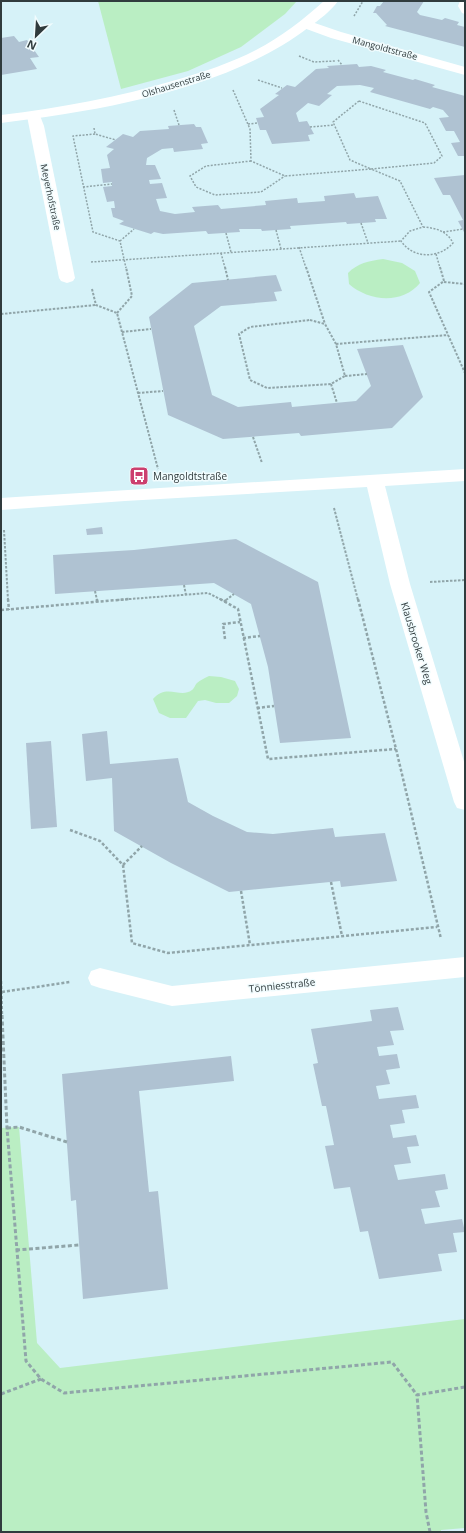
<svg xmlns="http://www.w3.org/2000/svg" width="466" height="1533" viewBox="0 0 466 1533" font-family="'Open Sans',sans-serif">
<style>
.green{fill:#baeec3}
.building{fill:#afc2d2}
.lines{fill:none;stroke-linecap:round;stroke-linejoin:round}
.path-far3{stroke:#90a5a9;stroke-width:1.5;stroke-dasharray:2 1.5;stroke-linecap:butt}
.path-far2{stroke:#90a5a9;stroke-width:2;stroke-dasharray:2.5 1.5;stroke-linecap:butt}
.path-far1{stroke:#90a5a9;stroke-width:2.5;stroke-dasharray:3 2;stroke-linecap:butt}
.path{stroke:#90a5a9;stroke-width:3;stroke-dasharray:4 2.5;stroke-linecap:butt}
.lane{fill:#fff;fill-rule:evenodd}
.street{fill:#fff;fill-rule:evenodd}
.secondary{fill:#fff;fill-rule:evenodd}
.labels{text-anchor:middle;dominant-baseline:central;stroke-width:3;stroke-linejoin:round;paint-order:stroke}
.far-street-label{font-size:9px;fill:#303b3d;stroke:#f1fcfe}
.poi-label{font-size:10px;fill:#303b3d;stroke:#f1fcfe;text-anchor:start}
.street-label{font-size:10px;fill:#303b3d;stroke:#f1fcfe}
</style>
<rect width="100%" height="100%" fill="#d6f2f8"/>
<g class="green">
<path d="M98,1H297L285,14L241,47L188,71L121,89Z"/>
<path d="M383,259L402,263L415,271L420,283C402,305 368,301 349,284L348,273C358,263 368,261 383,259Z"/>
<path d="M209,676L221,677L235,681L239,689L237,696L229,703H216L205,700L198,701L186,718H170L159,713L153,699C167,683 180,699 192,690C194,689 195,685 197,683C200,680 205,678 209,676Z"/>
<path d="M19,1127L37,1343L60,1368L465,1319V1528L441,1530V1532H1V1128Z"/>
</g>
<g class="building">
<path d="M384,1H424L417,12L420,15L442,20L445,18L459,22L457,25L465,27V47L385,26L387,25L376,13H373L377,6H380Z"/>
<path d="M14,36L19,42L27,40L39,57L30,58L37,69L1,75V38Z"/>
<path d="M357,64L359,67L371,66L386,70L383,72L413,80L415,79L435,85L432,87L465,96V156H458L451,143L460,142L454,131H446L439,118L449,117L443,110L433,107L430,109L370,92L374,88L360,85L337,86L327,94L332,95L319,106L308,103L296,113L299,122L307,121L314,134L308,135L310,141L272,144L266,130H260L256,118L264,117L260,109L279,95L275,94L287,85L295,87L316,69L329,68L327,66Z"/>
<path d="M194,124L196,127H201L208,143L201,144L203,149L174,152L173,148L162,149L147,158L146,165H155L161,179L149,180L150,184L162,183L167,198L156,199L160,211L175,214L195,212L192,207L218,205L221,209L266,205L265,201L297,198L298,203L325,201L324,196L354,193L356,198L378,196L387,219H375L376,222L347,224L346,222L290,226L291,229L262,231L261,229H239L240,232L208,234L206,231L163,234L154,232L151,234L119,224L124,221L113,217L111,208H115L114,201L107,202L103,187L112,186V182L103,183L101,169L110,168L107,155L114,149L106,147L123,134L133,137L140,131L169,129L168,126Z"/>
<path d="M465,175V234L458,221L463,220L450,195H443L434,178Z"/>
<path d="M276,275L282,291L274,292L277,301L221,306L194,326L212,395L238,407L291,402L292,407L356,401L371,386L357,349L403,345L423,397L392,428L301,436L299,433L223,439L168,415L149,317L192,283Z"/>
<path d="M102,527L103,534L87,535L86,529Z"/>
<path d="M236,539L318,582L351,738L280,743L268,667L251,604L214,583L55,594L53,555L134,550Z"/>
<path d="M107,731L110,764L178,758L188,802L213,816L247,832L273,834L333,828L335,837L385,833L397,881L341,887L340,881L229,892L171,863L114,831L112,778L86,781L82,734Z"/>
<path d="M51,741L57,827L31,829L26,743Z"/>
<path d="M398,1007L404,1030L390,1031L394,1045L377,1047L379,1056L397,1054L400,1068L386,1070L390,1084L376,1086L379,1099L416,1095L419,1108L402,1110L405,1123L390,1125L393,1138L416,1135L419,1146L407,1147L411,1163L394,1165L398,1180L445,1174L448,1189L435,1191L440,1207L421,1209L425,1224L462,1219L465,1232L453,1233L457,1252L438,1254L442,1271L379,1279L368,1231L360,1232L350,1187L334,1189L325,1146L334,1145L326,1106H322L313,1064L318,1063L311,1029L372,1021L370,1010Z"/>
<path d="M231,1056L234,1081L139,1091L149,1192L158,1191L168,1289L83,1299L76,1200L71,1201L62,1074Z"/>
</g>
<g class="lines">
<g class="path-far3">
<path d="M354,16L363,1"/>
<path d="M299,56L314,62L335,61"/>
<path d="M338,60L342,65"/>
<path d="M258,80L282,88"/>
<path d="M233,90L250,129L251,161L285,176L371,169L400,181L423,227"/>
<path d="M359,101L425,123L442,156L434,163L371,169L350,160L333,122Z"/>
<path d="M174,110L179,125"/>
<path d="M248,124L258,123"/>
<path d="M310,127L334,125"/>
<path d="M94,128L95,134L116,140"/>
<path d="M95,134L73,136L93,232L120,241L126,268"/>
<path d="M251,161L206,166L190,176L196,187L215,195L261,192L285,176"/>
<path d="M83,187L112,184"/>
<path d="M361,223L368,243"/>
<path d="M423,227C436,228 447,231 453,243C439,259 413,259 401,241L410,231Z"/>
<path d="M276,230L281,249"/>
<path d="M443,232L463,229"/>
<path d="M226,233L231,252"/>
<path d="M120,241L134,229"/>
<path d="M299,247L306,268"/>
<path d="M221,253L225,268"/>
<path d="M436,254L440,268"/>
<path d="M91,262L401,241"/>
</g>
<g class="path-far2">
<path d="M225,267L228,280"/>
<path d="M306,267L325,324"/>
<path d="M440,267L444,281L429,292L465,373"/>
<path d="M444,282L465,284"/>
<path d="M92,289L96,305L117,313L158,469"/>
<path d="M117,313L132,296L126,267"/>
<path d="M1,314L96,305"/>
<path d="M310,320L325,324L336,344L345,376L331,384L267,388L250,380L239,334L250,327Z"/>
<path d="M122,332L151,329"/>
<path d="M336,344L448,335"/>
<path d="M345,376L367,374"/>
<path d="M331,384L337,403"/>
<path d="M138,393L163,391"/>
<path d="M253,437L262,463"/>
<path d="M334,508L358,600"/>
<path d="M4,530L8,600"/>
<path d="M430,582L465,580"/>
<path d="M184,585L186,595"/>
<path d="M95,591L97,600"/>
<path d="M117,600L208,593L222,600"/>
<path d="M226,600L234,594"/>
</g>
<g class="path-far1">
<path d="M8,599L9,610"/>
<path d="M97,599V602"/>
<path d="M220,599L238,609L268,759L396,749"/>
<path d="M358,599L396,749L441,939"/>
<path d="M224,602L227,599"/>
<path d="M1,610L129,599"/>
<path d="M243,638L260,636"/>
<path d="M225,639L223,624L240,622"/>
<path d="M257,708L274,706"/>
<path d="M70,830L100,841L123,865L132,943L168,953L437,927"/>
<path d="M123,865L142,846"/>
<path d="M331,882L342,936"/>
<path d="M241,891L250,945"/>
<path d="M1,981L2,1016"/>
<path d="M2,992L70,982"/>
</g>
<g class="path">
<path d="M2,1015L7,1128L26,1361L41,1379L64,1393L392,1362L417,1395"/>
<path d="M7,1128L19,1127L67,1142"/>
<path d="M16,1250L79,1245"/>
<path d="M1,1394L41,1379"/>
<path d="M430,1532L426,1512L417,1395L465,1387"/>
</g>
<path class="lane" d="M460,1H465V14L462,13L458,6Z"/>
<g class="street">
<path d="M306,20L341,32L465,67V75L331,38L301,27L299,24L301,21Z"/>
<path d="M34,112L39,113L44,126L75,278L73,281L67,283L61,281L59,278L27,116L29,113Z"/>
<path d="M465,469V481L385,486L410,584L465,765V810L457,808L454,802L390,584L367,487L125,501L1,510V498L16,497Z"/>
<path d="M465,957V977L172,1006L100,988L91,985L88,978L91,971L100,968L172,986Z"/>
</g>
<path class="secondary" d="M324,1H338C331,11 319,20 309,27C229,89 100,111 1,123V115C60,108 119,97 176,80C203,72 231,63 256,50C281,37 303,20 324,1Z"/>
</g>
<defs>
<g id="bus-square" transform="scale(1)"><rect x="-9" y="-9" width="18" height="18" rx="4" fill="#cc3f6e" stroke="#f1fcfe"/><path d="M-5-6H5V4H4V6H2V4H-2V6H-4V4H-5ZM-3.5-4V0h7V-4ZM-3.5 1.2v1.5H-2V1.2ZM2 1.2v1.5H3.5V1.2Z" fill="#fff"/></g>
</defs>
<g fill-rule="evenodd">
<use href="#bus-square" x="139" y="476"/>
</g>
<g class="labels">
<g class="far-street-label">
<text transform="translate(385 48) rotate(15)">Mangoldtstraße</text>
<text transform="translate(176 84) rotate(-17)">Olshausenstraße</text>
<text transform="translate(51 197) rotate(78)">Meyerhofstraße</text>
</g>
<g class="poi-label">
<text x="153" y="476">Mangoldtstraße</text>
</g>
<g class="street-label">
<text transform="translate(417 643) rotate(73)">Klausbrooker Weg</text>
<text transform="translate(282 985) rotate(-6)">Tönniesstraße</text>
</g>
</g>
<rect width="466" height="1533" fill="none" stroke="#303b3d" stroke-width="4"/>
<g transform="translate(36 36) rotate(205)" stroke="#f1fcfe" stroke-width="3" paint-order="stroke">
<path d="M0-3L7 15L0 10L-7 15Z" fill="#303b3d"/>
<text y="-6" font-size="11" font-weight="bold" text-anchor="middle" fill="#303b3d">N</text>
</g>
</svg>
